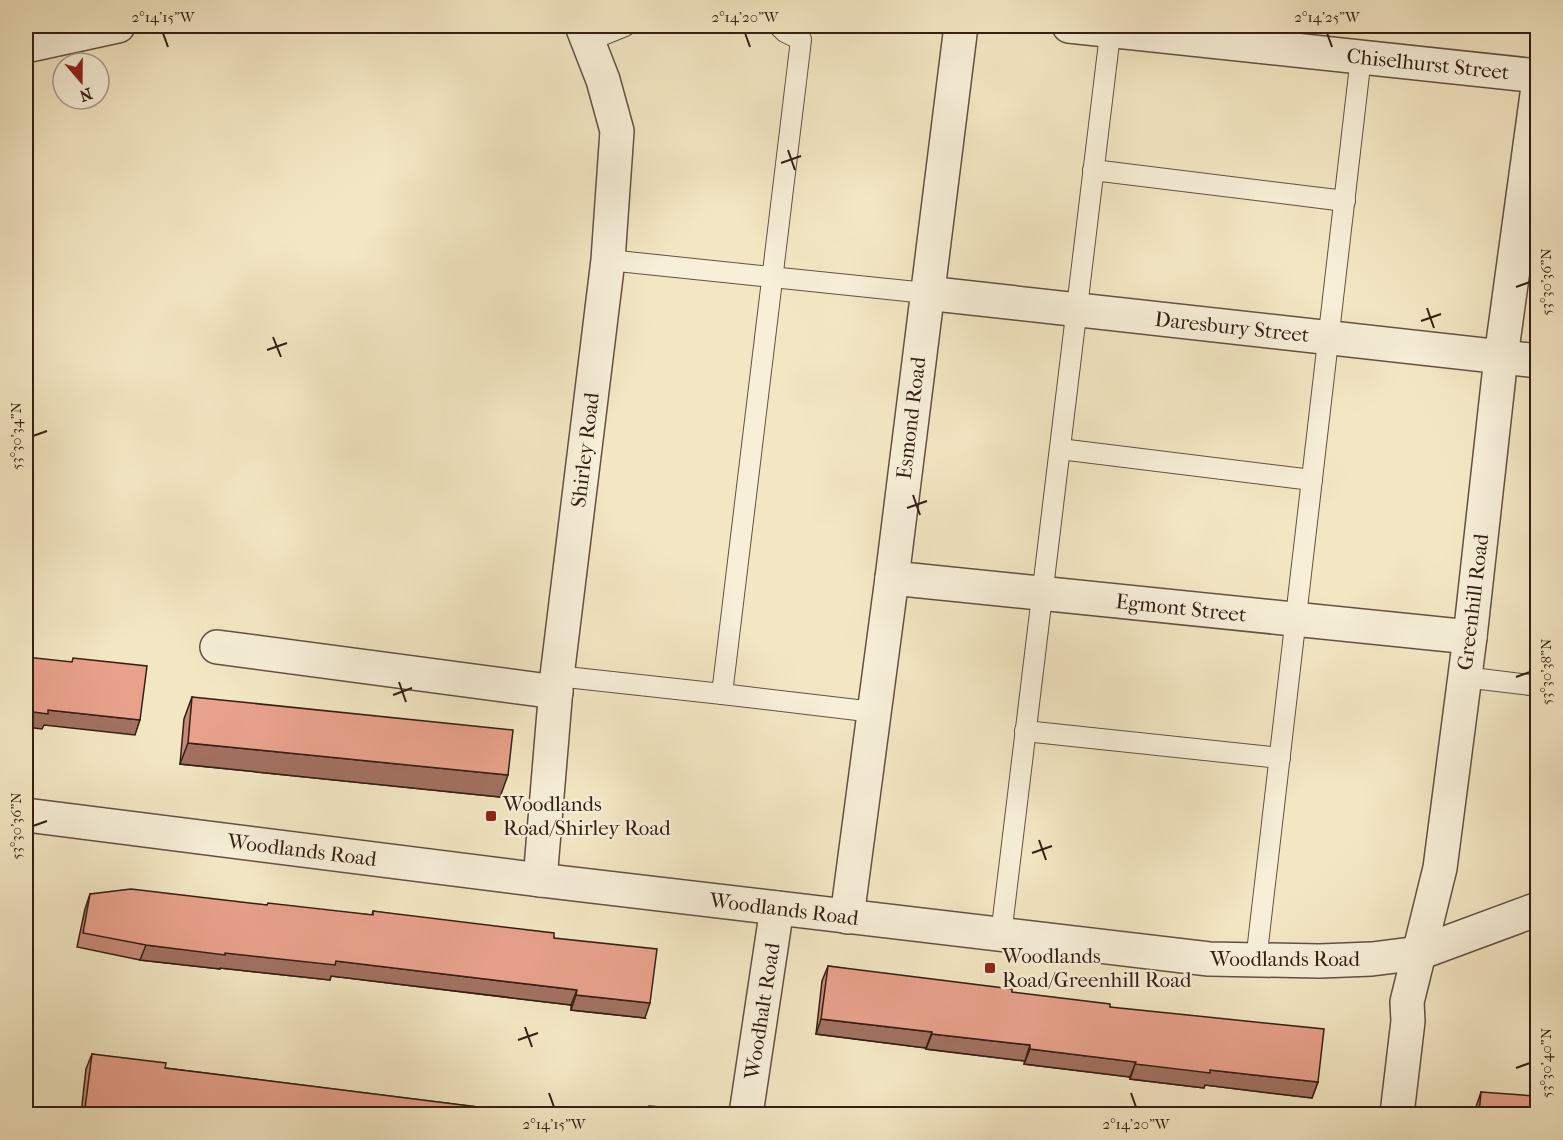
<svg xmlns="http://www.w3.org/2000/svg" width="1563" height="1140" viewBox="0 0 1563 1140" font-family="'IM FELL French Canon',serif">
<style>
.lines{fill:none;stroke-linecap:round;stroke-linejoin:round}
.service-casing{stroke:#645040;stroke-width:22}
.minor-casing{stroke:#645040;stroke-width:36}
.tertiary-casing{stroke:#645040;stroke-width:36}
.service{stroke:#f7efd8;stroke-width:20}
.minor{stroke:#f7efd8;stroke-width:33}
.tertiary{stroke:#f7efd8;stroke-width:33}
.wall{fill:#c88a78;stroke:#341e14;stroke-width:1.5}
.shaded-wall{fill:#a27161;stroke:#341e14;stroke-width:1.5}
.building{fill:#e8a18b;stroke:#341e14;stroke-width:1.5}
.ticks{fill:none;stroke:#341e14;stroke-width:2}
.poi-dot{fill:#8f2418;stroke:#f7efd8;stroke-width:2}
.labels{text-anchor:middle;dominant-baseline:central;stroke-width:4.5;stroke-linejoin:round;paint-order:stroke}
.street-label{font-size:21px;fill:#341e14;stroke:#f7efd8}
.poi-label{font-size:21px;fill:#341e14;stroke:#f7efd8;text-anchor:start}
.neatline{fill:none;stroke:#341e14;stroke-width:2}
.ticks-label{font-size:15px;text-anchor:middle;fill:#341e14}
</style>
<rect width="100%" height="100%" fill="#f3e7c3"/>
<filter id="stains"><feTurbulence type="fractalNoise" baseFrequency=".00333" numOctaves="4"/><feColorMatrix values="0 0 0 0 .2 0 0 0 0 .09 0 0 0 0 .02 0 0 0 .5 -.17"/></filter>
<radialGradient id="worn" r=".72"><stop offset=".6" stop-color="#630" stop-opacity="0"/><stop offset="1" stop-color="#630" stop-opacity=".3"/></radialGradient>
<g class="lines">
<g class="service-casing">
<g id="service">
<path d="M588,41L625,26"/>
<path d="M1093,170L1345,201"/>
<path d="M608,260L926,293"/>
<path d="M1060,449L1312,480"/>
<path d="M557,676L722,694L801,40L785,32L779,26"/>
<path d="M1464,677L1538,686"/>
<path d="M722,694L874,712"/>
<path d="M1025,731L1280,758"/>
<path d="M1001,935L1111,26"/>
<path d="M1256,961L1361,57"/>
</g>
</g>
<g class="minor-casing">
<g id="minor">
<path d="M1069,26L1538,76"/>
<path d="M26,46L118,26"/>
<path d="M926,293L1538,361"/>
<path d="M892,578L1470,637"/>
<path d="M217,647L556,692"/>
<path d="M540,880L557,676L608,260L617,131L603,80L582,26"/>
<path d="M847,917L892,578L961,26"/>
<path d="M746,1114L777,908"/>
<path d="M1397,1114L1408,1021L1407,1002L1440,868L1470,637L1501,357L1538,87"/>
</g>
</g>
<g class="tertiary-casing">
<path id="tertiary" d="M26,815L540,880L1209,959L1320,961L1372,959L1419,953L1538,909"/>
</g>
<use href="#service" class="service"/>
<use href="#minor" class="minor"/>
<use href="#tertiary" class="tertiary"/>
</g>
<g class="wall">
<path d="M192,697L500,797L180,764L184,719Z"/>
<path d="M90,894L267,905L372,915L373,911L554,938L645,1018L571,1010V1005L331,976L330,980L220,968V969L140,960L77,947L85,909Z"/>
<path d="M828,966L1110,1007L1318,1082L1312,1098L1205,1085L1204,1088L1130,1079V1077L1024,1064L1025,1061L926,1049V1048L816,1034L822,981Z"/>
<path d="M92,1054L165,1068L534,1114H81L86,1069Z"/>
<path d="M1481,1092L1533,1114H1475L1476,1107Z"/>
</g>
<g class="shaded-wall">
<path d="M48,710L140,720L135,735L44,725L42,729L26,727V711Z"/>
<path d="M188,743L508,775L500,797L180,764Z"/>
<path d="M146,945L225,953L336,961L577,990L571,1005L331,976L330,980L220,968V969L140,960Z"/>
<path d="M576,995L650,1003L645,1018L571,1010Z"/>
<path d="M821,1019L932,1032L926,1048L816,1034Z"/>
<path d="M932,1034L1030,1045L1025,1061L926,1049Z"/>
<path d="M1030,1049L1136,1062L1130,1077L1024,1064Z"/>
<path d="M1135,1064L1210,1070L1318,1082L1312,1098L1205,1085L1204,1088L1130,1079Z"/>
<path d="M85,1108L142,1114H83Z"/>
</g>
<g class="building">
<path d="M26,657L72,662L73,658L147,666L140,720L48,710V714L26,711Z"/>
<path d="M192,697L513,730L508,775L188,743Z"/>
<path d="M131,889L267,905L268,903L373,915V911L554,933V938L657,949L650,1003L576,995L577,990L336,961L335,965L225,953V955L146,945L83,933L90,894Z"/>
<path d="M828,966L1012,989V992L1110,1004V1007L1324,1029L1318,1082L1210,1070V1073L1135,1064L1136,1062L1030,1049V1045L932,1034V1032L821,1019Z"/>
<path d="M92,1054L166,1063L165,1068L534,1114H142L85,1108Z"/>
<path d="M1481,1092L1535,1096L1533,1114H1479Z"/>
<path d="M649,1106L704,1111L703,1114H649Z"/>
</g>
<path class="ticks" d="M163,33L168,47M745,33L750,47M1327,33L1332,47M788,150L795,170M781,163L801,156M1516,287L1530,282M1427,308L1434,328M1421,321L1441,314M273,337L281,357M267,350L287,343M33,436L47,431M913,495L920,515M907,508L927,501M1516,677L1530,672M399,682L406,702M393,695L412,688M33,826L47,821M1039,840L1046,860M1032,853L1052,846M525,1027L532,1047M518,1040L538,1033M1516,1068L1530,1063M549,1093L554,1107M1131,1093L1136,1107"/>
<g class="poi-dot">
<rect x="485" y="810" width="12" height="12" rx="3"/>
<rect x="984" y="962" width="12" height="12" rx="3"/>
</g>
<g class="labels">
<g class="street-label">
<text transform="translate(1428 64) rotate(6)">Chiselhurst Street</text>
<text transform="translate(1232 327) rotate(6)">Daresbury Street</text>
<text transform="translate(911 418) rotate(-83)">Esmond Road</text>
<text transform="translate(585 450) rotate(-83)">Shirley Road</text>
<text transform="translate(1473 602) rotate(-83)">Greenhill Road</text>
<text transform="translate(1181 608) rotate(6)">Egmont Street</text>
<text transform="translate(302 850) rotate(7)">Woodlands Road</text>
<text transform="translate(784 909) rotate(7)">Woodlands Road</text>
<text x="1285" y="959">Woodlands Road</text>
<text transform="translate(762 1011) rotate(-81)">Woodhalt Road</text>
</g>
<g class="poi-label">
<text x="503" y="804">Woodlands<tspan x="503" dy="24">Road/Shirley Road</tspan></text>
<text x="1002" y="956">Woodlands<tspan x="1002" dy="24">Road/Greenhill Road</tspan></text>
</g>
</g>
<rect width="1563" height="1140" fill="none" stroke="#f3e7c3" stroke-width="66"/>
<g transform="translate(81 81) rotate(160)"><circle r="28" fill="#f7efd8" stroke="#a99b8a" stroke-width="1.5"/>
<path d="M0-4.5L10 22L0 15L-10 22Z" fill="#8f2418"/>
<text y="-9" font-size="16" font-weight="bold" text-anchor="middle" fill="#341e14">N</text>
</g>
<rect x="33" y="33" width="1497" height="1074" class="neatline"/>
<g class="ticks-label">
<text x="163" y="22">2°14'15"W</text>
<text x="745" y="22">2°14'20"W</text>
<text x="1327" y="22">2°14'25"W</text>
<text transform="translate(1546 282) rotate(-90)" y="5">53°30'36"N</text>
<text transform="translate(16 436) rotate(-90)" y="5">53°30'34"N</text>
<text transform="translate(1546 672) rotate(-90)" y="5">53°30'38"N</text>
<text transform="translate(16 826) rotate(-90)" y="5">53°30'36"N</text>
<text transform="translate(1546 1063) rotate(-90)" y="5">53°30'40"N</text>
<text x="554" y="1129">2°14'15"W</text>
<text x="1136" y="1129">2°14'20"W</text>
</g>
<rect width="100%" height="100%" filter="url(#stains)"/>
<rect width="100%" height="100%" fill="url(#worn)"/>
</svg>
